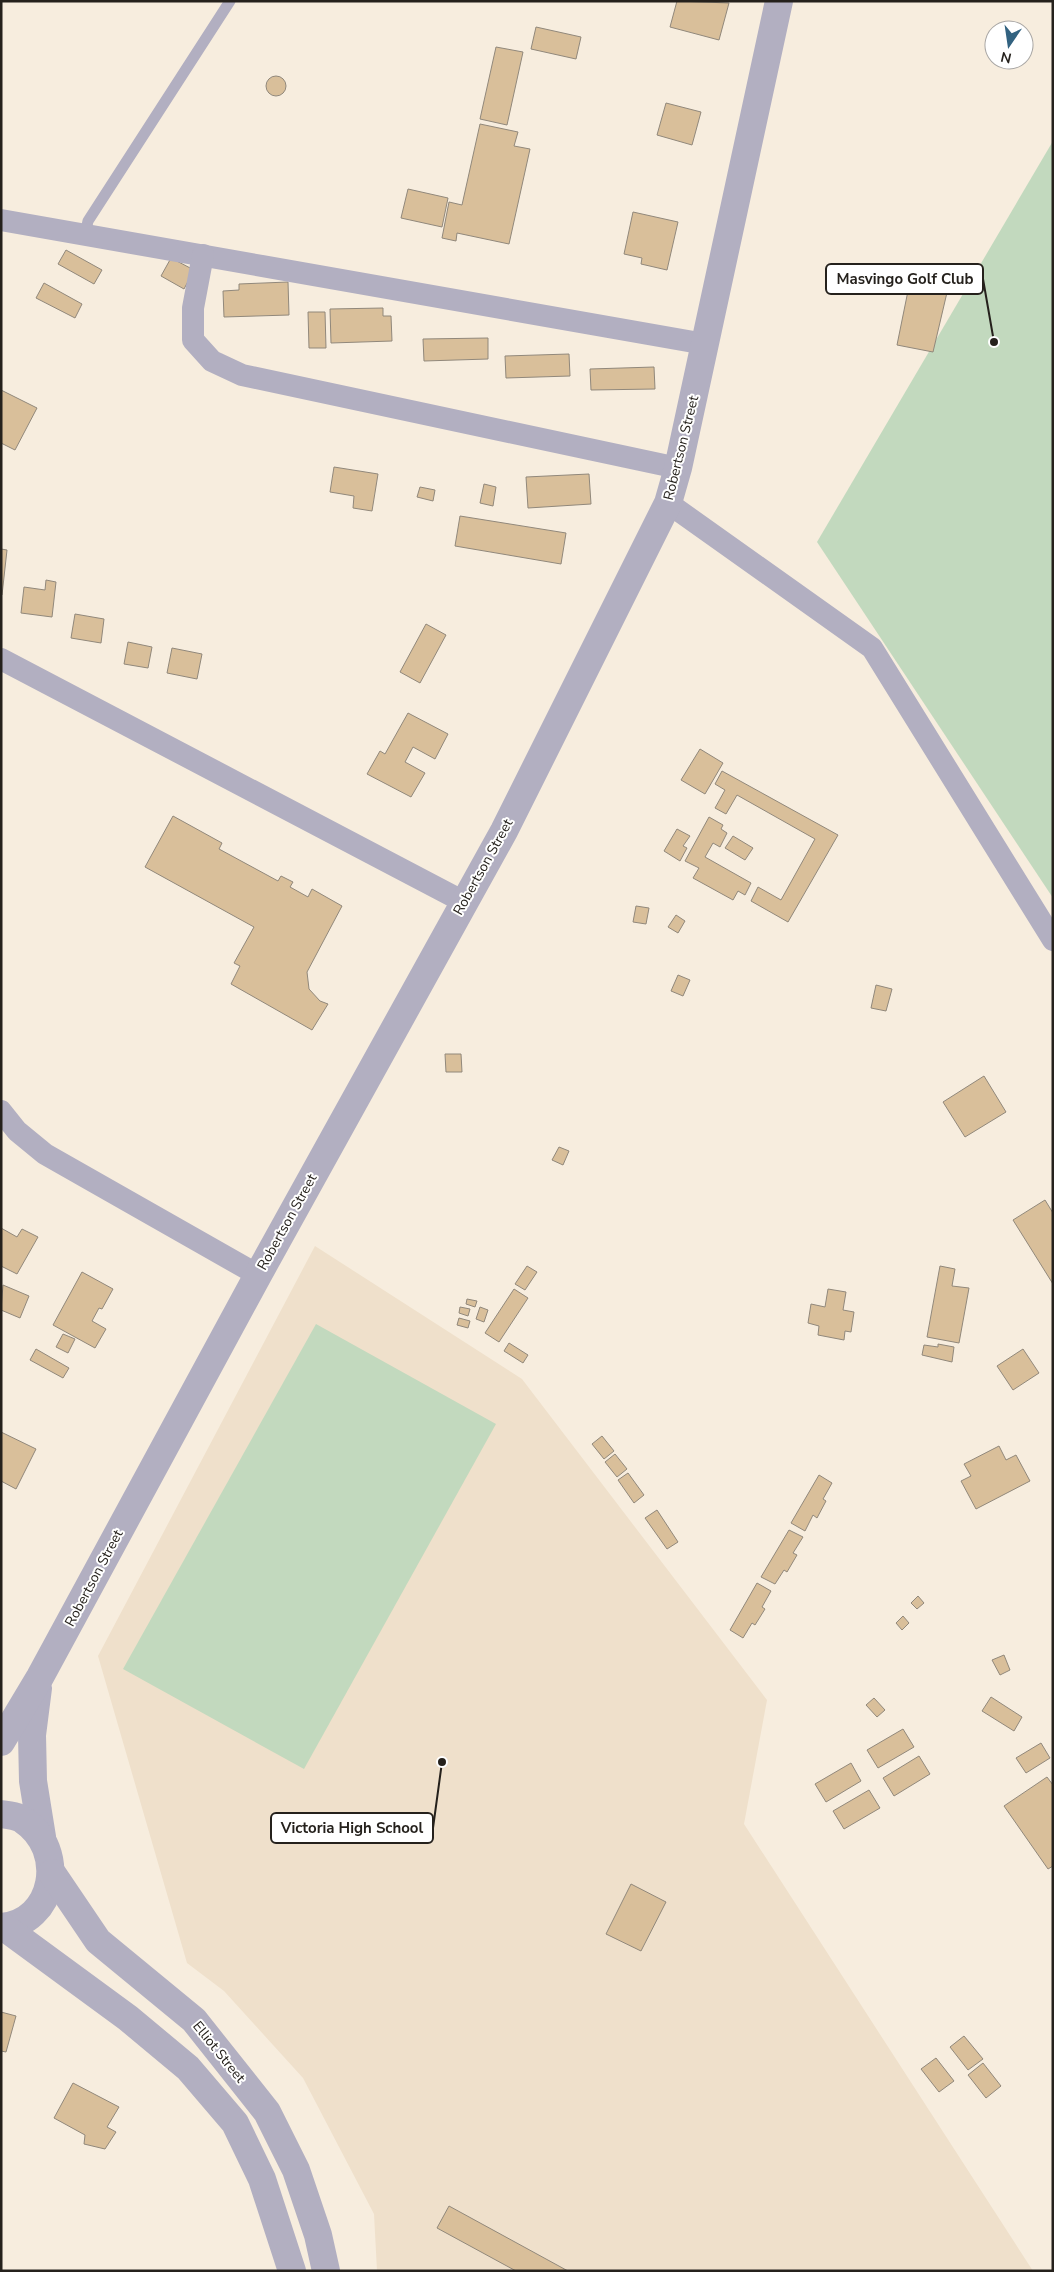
<svg xmlns="http://www.w3.org/2000/svg" width="1054" height="2272" viewBox="0 0 1054 2272" font-family="'Nunito Sans',sans-serif">
<style>
.built{fill:#efe0cb}
.green{fill:#c2d9be}
.building{fill:#d9bf9a;stroke:#91887b}
.lines{fill:none;stroke-linecap:round;stroke-linejoin:round}
.service{stroke:#b2afc1;stroke-width:11}
.minor{stroke:#b2afc1;stroke-width:22}
.tertiary{stroke:#b2afc1;stroke-width:28}
.labels{text-anchor:middle;dominant-baseline:central;stroke-width:4;stroke-linejoin:round;paint-order:stroke}
.street-label{font-size:14px;fill:#25211c;stroke:#fff}
.leader{fill:none;stroke:#25211c;stroke-width:2}
.callout-dot{fill:#25211c;stroke:#fff;stroke-width:2}
.callout{fill:#fff;stroke:#25211c;stroke-width:2}
.callout-label{font-size:15px;text-anchor:middle;font-weight:bold;fill:#25211c}
</style>
<rect width="100%" height="100%" fill="#f7edde"/>
<path class="built" d="M315,1246L522,1379L767,1700L744,1824L1033,2271H377L374,2214L303,2078L224,1991L187,1963L98,1656Z"/>
<g class="green">
<path d="M1053,141V898L817,542Z"/>
<path d="M316,1324L496,1424L304,1769L123,1669Z"/>
</g>
<g class="building">
<path d="M677,1L729,3L719,40L670,27Z"/>
<path d="M536,27L581,37L576,59L531,49Z"/>
<path d="M496,47L523,52L507,125L480,119Z"/>
<circle cx="276" cy="86" r="10"/>
<path d="M666,103L701,112L692,145L657,135Z"/>
<path d="M480,124L518,132L514,146L530,149L509,244L457,233L456,241L442,238L449,202L462,205Z"/>
<path d="M408,189L448,198L442,227L401,218Z"/>
<path d="M633,212L678,222L667,270L641,264L642,258L624,254Z"/>
<path d="M66,250L102,270L94,284L58,264Z"/>
<path d="M171,258L194,270L184,289L161,276Z"/>
<path d="M911,276L949,284L933,352L897,345Z"/>
<path d="M288,282L289,315L224,317L223,291L239,290V284Z"/>
<path d="M44,283L82,304L75,318L36,298Z"/>
<path d="M383,308V316H391L392,341L331,343L330,309Z"/>
<path d="M308,312H325L326,348H309Z"/>
<path d="M488,338V359L424,361L423,339Z"/>
<path d="M569,354L570,376L506,378L505,356Z"/>
<path d="M654,367L655,389L591,390L590,369Z"/>
<path d="M1,390L37,408L15,450L1,443Z"/>
<path d="M334,467L378,474L372,511L353,508L354,496L330,492Z"/>
<path d="M589,474L591,504L528,508L526,477Z"/>
<path d="M484,484L496,487L493,506L480,503Z"/>
<path d="M420,487L435,490L433,501L417,497Z"/>
<path d="M460,516L566,533L561,564L455,546Z"/>
<path d="M1,549L7,550L2,595H1Z"/>
<path d="M46,580L56,582L52,617L21,613L24,587L45,590Z"/>
<path d="M75,614L104,619L101,643L71,638Z"/>
<path d="M426,624L446,635L420,683L400,672Z"/>
<path d="M128,642L152,647L148,668L124,664Z"/>
<path d="M172,648L202,654L197,679L167,673Z"/>
<path d="M408,713L448,734L435,759L413,747L405,762L425,773L411,797L367,774L380,751L385,754Z"/>
<path d="M700,749L723,763L705,794L681,780Z"/>
<path d="M722,771L838,835L788,922L751,901L758,887L781,900L815,839L737,795L726,814L715,808L725,790L715,784Z"/>
<path d="M173,816L222,843L219,849L278,881L281,876L293,882L290,887L308,897L312,889L342,906L307,972L309,989L320,1001L328,1004L312,1030L231,984L240,966L234,963L254,927L145,867Z"/>
<path d="M709,817L723,825L721,829L727,833L720,847L713,843L705,857L751,883L745,895L738,891L733,900L693,878L699,868L685,861Z"/>
<path d="M677,829L690,836L683,846L687,848L680,861L664,851Z"/>
<path d="M733,836L753,848L745,860L725,848Z"/>
<path d="M636,906L649,908L646,924L633,922Z"/>
<path d="M676,915L685,921L678,933L668,927Z"/>
<path d="M678,975L690,980L683,996L671,991Z"/>
<path d="M876,985L892,989L886,1011L871,1008Z"/>
<path d="M445,1054H461L462,1072H446Z"/>
<path d="M984,1076L1006,1112L965,1137L943,1102Z"/>
<path d="M559,1147L569,1151L563,1165L552,1160Z"/>
<path d="M1045,1200L1053,1213V1284L1013,1220Z"/>
<path d="M1,1228L17,1237L22,1229L38,1237L17,1274L1,1266Z"/>
<path d="M527,1266L537,1272L525,1290L515,1284Z"/>
<path d="M940,1266L955,1269L952,1286L969,1288L959,1343L927,1337Z"/>
<path d="M82,1272L113,1289L102,1309L99,1308L92,1321L106,1329L95,1348L53,1325Z"/>
<path d="M3,1285L29,1296L20,1318L1,1310Z"/>
<path d="M514,1289L528,1298L499,1342L485,1333Z"/>
<path d="M828,1289L846,1292L843,1310L854,1312L851,1332L845,1331L844,1340L818,1335L819,1326L808,1323L811,1304L825,1307Z"/>
<path d="M467,1299L477,1301L475,1307L466,1304Z"/>
<path d="M460,1307L470,1309L468,1316L459,1313Z"/>
<path d="M480,1307L488,1310L484,1322L476,1319Z"/>
<path d="M459,1318L470,1321L468,1328L457,1325Z"/>
<path d="M63,1334L75,1339L68,1353L56,1347Z"/>
<path d="M509,1343L528,1355L523,1363L504,1351Z"/>
<path d="M938,1344L954,1347L952,1362L922,1355L924,1345L938,1347Z"/>
<path d="M36,1349L69,1368L63,1378L30,1360Z"/>
<path d="M1023,1349L1039,1373L1013,1390L997,1366Z"/>
<path d="M1,1432L36,1449L16,1489L1,1481Z"/>
<path d="M602,1436L614,1451L604,1459L592,1444Z"/>
<path d="M999,1446L1006,1460L1016,1455L1030,1481L976,1509L961,1481L971,1476L964,1464Z"/>
<path d="M615,1454L627,1469L617,1477L605,1462Z"/>
<path d="M628,1473L644,1495L634,1503L618,1480Z"/>
<path d="M819,1475L832,1483L823,1499L826,1501L817,1518L813,1515L805,1531L791,1523Z"/>
<path d="M657,1510L678,1542L667,1549L645,1518Z"/>
<path d="M789,1530L803,1537L793,1553L797,1555L787,1572L784,1570L775,1584L761,1577Z"/>
<path d="M757,1583L771,1591L762,1607L765,1609L755,1625L752,1623L743,1638L730,1630Z"/>
<path d="M918,1596L924,1603L917,1609L911,1603Z"/>
<path d="M903,1616L909,1623L902,1630L896,1623Z"/>
<path d="M1004,1655L1010,1670L1000,1675L992,1660Z"/>
<path d="M991,1697L1022,1717L1014,1731L982,1711Z"/>
<path d="M874,1698L885,1710L877,1717L866,1705Z"/>
<path d="M903,1729L914,1747L878,1768L867,1750Z"/>
<path d="M1041,1743L1050,1758L1026,1773L1016,1758Z"/>
<path d="M919,1756L930,1774L894,1796L883,1778Z"/>
<path d="M851,1763L861,1781L826,1802L815,1784Z"/>
<path d="M1047,1777L1053,1785V1866L1048,1869L1004,1806Z"/>
<path d="M869,1790L880,1808L844,1829L833,1811Z"/>
<path d="M631,1884L666,1902L641,1951L606,1934Z"/>
<path d="M1,2012L16,2016L6,2052L1,2051Z"/>
<path d="M964,2036L983,2059L968,2070L950,2047Z"/>
<path d="M936,2058L954,2081L939,2092L921,2069Z"/>
<path d="M983,2063L1001,2086L986,2098L968,2075Z"/>
<path d="M73,2083L119,2107L107,2127L116,2132L105,2149L84,2144L85,2135L54,2118Z"/>
<path d="M449,2206L568,2271H516L437,2228Z"/>
</g>
<g class="lines">
<path class="service" d="M85,235L88,221L230,1"/>
<g class="minor">
<path d="M1,220L705,344"/>
<path d="M203,255L193,308V340L212,361L242,375L678,468"/>
<path d="M668,503L872,648L1053,940"/>
<path d="M1,659L464,902"/>
<path d="M1,1111L17,1131L45,1154L258,1275"/>
</g>
<g class="tertiary">
<path d="M38,1688L32,1735L33,1781L42,1837"/>
<path d="M1,1742L40,1677L258,1275L504,831L668,503L678,468L779,1"/>
<path d="M1,1814C8,1815 18,1816 23,1820C68,1850 55,1923 1,1927"/>
<path d="M52,1873L98,1941L194,2020L267,2112L296,2170L318,2235L326,2271"/>
<path d="M4,1927L128,2018L188,2068L235,2123L262,2179L292,2271"/>
</g>
</g>
<g class="labels">
<g class="street-label">
<text transform="translate(681 448) rotate(-76)">Robertson Street</text>
<text transform="translate(483 867) rotate(-61)">Robertson Street</text>
<text transform="translate(287 1222) rotate(-61)">Robertson Street</text>
<text transform="translate(94 1578) rotate(-62)">Robertson Street</text>
<text transform="translate(219 2052) rotate(51)">Elliot Street</text>
</g>
</g>
<path class="leader" d="M994 342L983 279M442 1762L433 1828"/>
<g class="callout-dot">
<circle cx="994" cy="342" r="5"/>
<circle cx="442" cy="1762" r="5"/>
</g>
<g class="callout">
<rect x="826" y="264" width="157" height="30" rx="5"/>
<rect x="271" y="1813" width="162" height="30" rx="5"/>
</g>
<g class="callout-label">
<text x="905" y="284">Masvingo Golf Club</text>
<text x="352" y="1833">Victoria High School</text>
</g>
<rect width="1054" height="2272" fill="none" stroke="#25211c" stroke-width="5"/>
<g transform="translate(1009 45) rotate(193)"><circle r="24" fill="#ffffff" stroke="#a8a6a4"/>
<path d="M0-4L9 19L0 12L-9 19Z" fill="#326280"/>
<text y="-8" font-size="14" font-weight="bold" text-anchor="middle" fill="#25211c">N</text>
</g>
</svg>
